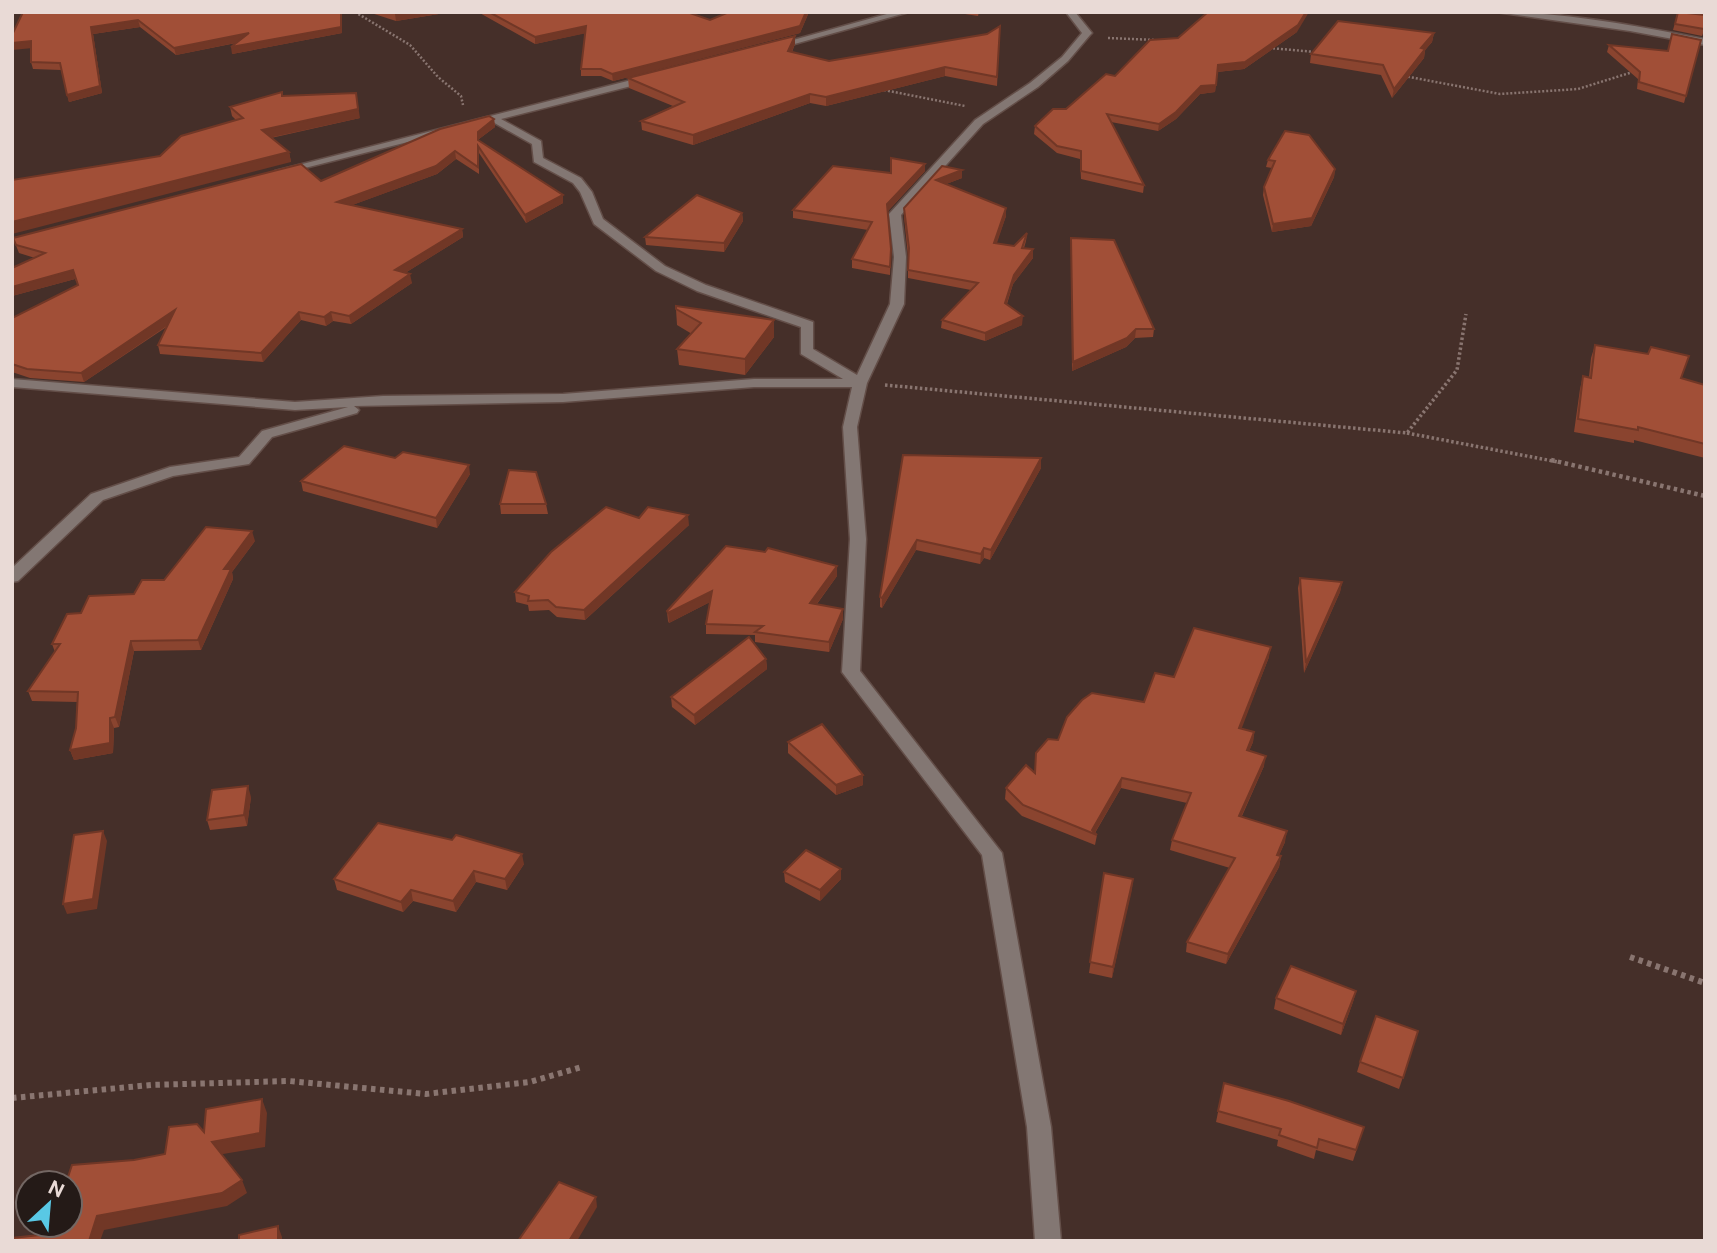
<svg xmlns="http://www.w3.org/2000/svg" width="1717" height="1253" viewBox="0 0 1717 1253" font-family="'Public Sans',sans-serif">
<style>
.lines{fill:none;stroke-linecap:round;stroke-linejoin:round}
.minor-casing{stroke:#634e48;stroke-width:3}
.path-far3{stroke:#897570;stroke-width:2.5;stroke-dasharray:2 2;stroke-linecap:butt}
.path-far2{stroke:#897570;stroke-width:3.5;stroke-dasharray:2.5 2.5;stroke-linecap:butt}
.path-far1{stroke:#897570;stroke-width:4.5;stroke-dasharray:3.5 3.5;stroke-linecap:butt}
.path{stroke:#897570;stroke-width:6;stroke-dasharray:4.5 4.5;stroke-linecap:butt}
.minor{fill:#837773;fill-rule:evenodd}
.wall{fill:#8a442f}
.shaded-wall{fill:#713726}
.building{fill:#a14f37;stroke:#713726;stroke-width:2}
</style>
<rect width="100%" height="100%" fill="#452f29"/>
<g class="lines">
<g class="minor-casing">
<g id="minor">
<path d="M894,12H909L773,50L768,47Z"/>
<path d="M1066,12H1075L1092,33L1090,35L1068,61L1038,87L983,124L901,215L906,257L904,304L867,383L857,427L866,539L860,671L1002,853L1051,1127L1061,1241H1035L1027,1127L982,855L842,672L850,539L843,427L852,387H754L563,402L354,406L359,410L357,413L272,437L249,464L173,476L103,500L18,581L12,582V568L91,494L170,467L239,457L262,431L348,407L295,410L12,387V379L295,402L383,396L563,394L754,379H843L801,354V327L697,291L656,271L594,224L580,192L573,183L534,162L532,144L491,121L281,174L275,171L651,75L655,76V80L501,119L541,141L543,158L581,178L592,192L603,219L665,266L706,285L813,322V349L857,375L890,304L894,257L889,214L975,120L1030,83L1062,57L1082,33Z"/>
<path d="M1496,12C1566,12 1636,26 1705,39V45L1630,31Z"/>
</g>
</g>
<g class="path-far3">
<path d="M355,12L410,45L438,77L461,96L463,105"/>
<path d="M12,15L15,12"/>
<path d="M1108,38L1155,40"/>
<path d="M1269,48L1316,52"/>
<path d="M1404,76L1500,94L1578,89L1636,71"/>
<path d="M884,90L965,106"/>
</g>
<g class="path-far2">
<path d="M885,385L1407,433L1457,370L1466,314"/>
<path d="M1407,433L1558,462"/>
</g>
<path class="path-far1" d="M1551,460L1705,496"/>
<g class="path">
<path d="M1630,957L1705,983"/>
<path d="M12,1098L151,1085L289,1081L426,1094L530,1082L582,1067"/>
</g>
<use href="#minor" class="minor"/>
</g>
<g class="wall">
<path d="M23,12L342,33L232,54L236,43L176,55L140,27L93,34L102,93L69,102L61,70L33,69L31,62V48Z"/>
<path d="M368,12H451L396,21Z"/>
<path d="M478,12H687L710,20L729,12H809L800,33L613,81L601,76H581V69L585,33L535,44Z"/>
<path d="M952,12H979L978,16Z"/>
<path d="M1678,12L1705,28L1702,36L1673,30Z"/>
<path d="M1000,26L997,86L945,76L826,106L810,103L693,145L642,130L641,121L673,106L629,88L628,78L795,44L792,52L829,61L987,34Z"/>
<path d="M1297,32L1244,69L1217,72L1215,92L1200,94L1176,119L1158,131L1111,122L1144,185L1143,193L1081,179L1080,159L1057,153L1034,134L1035,126L1066,109L1115,76Z"/>
<path d="M1434,33L1432,42L1425,50L1424,58L1392,98L1381,75L1310,63L1311,54Z"/>
<path d="M1701,40L1684,103L1637,89L1638,79L1607,52L1609,45L1668,51Z"/>
<path d="M283,96L360,118L271,138L289,152L291,162L160,156L236,120L232,116L230,107Z"/>
<path d="M494,119L495,127L479,139V141L563,203L526,223L479,153V174L456,159L437,174L352,205L462,229L463,237L405,273L412,283L351,324L333,321L326,326L301,320L263,362L160,354L158,345L168,326L84,382L30,378L12,372V319L78,285L75,279L12,296L35,258L19,253L13,238L321,181Z"/>
<path d="M1268,160L1335,169L1334,177L1311,226L1272,232L1263,195L1264,187L1272,168L1266,167Z"/>
<path d="M962,170V178L946,184L1006,216L996,244L1014,246L1027,233L1026,241L1024,248L1033,249V258L1013,284L1007,304L1022,325L985,341L941,328L942,320L971,290L908,278V256L904,216V208Z"/>
<path d="M925,171L888,211L891,249L890,275L852,268V259L868,230L793,218V210L891,173Z"/>
<path d="M742,213L743,221L724,252L646,245L645,237Z"/>
<path d="M1071,238L1154,329L1153,337L1135,338L1126,347L1072,371Z"/>
<path d="M676,309L774,337L745,375L679,365L677,349L692,334L677,325Z"/>
<path d="M1595,345L1681,378L1705,385V458L1634,440V443L1574,432L1580,389L1583,376L1589,377L1591,358Z"/>
<path d="M903,455L1041,458V468L990,560L984,558L980,564L916,550L882,608L880,607V597Z"/>
<path d="M395,458L470,474L437,528L303,491L301,481Z"/>
<path d="M500,504H546L548,514H501Z"/>
<path d="M639,518L689,525L585,620L557,617L549,610L529,611L528,605L516,602L515,592Z"/>
<path d="M255,541L232,572L233,579L201,650L134,651L119,727L114,728L113,753L74,760L70,750L76,728L77,702L32,701L28,691L55,652L52,644L81,613L134,594Z"/>
<path d="M837,566V576L817,604L843,619L829,652L755,642V635L706,634V624L710,602L669,623L668,621L667,611Z"/>
<path d="M1300,578L1342,582L1340,592L1304,673L1298,588Z"/>
<path d="M1269,657L1241,728L1254,732L1253,742L1249,751L1264,766L1242,816L1285,842L1279,855L1281,856L1279,867L1226,964L1186,952L1187,942L1230,868L1170,850L1172,840L1187,803L1121,788L1095,833L1097,835L1095,845L1022,816L1005,799L1006,788L1034,773L1058,740L1144,702L1174,677Z"/>
<path d="M766,659L767,669L695,725L672,707L671,697Z"/>
<path d="M788,742L863,775V785L836,795L788,753Z"/>
<path d="M251,797L247,826L210,830L207,820Z"/>
<path d="M524,864L507,890L476,882L456,912L413,901L403,912L337,890L334,879Z"/>
<path d="M841,869V879L820,901L785,882L784,872Z"/>
<path d="M1104,873L1133,879L1112,978L1089,973Z"/>
<path d="M1356,991L1353,1002L1341,1035L1274,1009L1276,998Z"/>
<path d="M1418,1031L1399,1089L1357,1072L1360,1062Z"/>
<path d="M1224,1083L1364,1127L1353,1161L1316,1150L1314,1159L1277,1146L1278,1140L1216,1122Z"/>
</g>
<g class="shaded-wall">
<path d="M342,12V33L232,54L231,47Z"/>
<path d="M406,12H451L396,21L395,14Z"/>
<path d="M806,12H809L800,33L613,81L612,74Z"/>
<path d="M1306,12H1309L1297,32L1244,69L1217,72L1218,65Z"/>
<path d="M138,20L140,27L93,34L102,93L69,102L67,95L91,27Z"/>
<path d="M586,26L587,33L535,44V37Z"/>
<path d="M249,33L250,40L176,55L174,48Z"/>
<path d="M1434,33L1432,42L1425,50L1424,58L1392,98L1394,89L1421,48Z"/>
<path d="M795,36V44L788,60V51Z"/>
<path d="M31,41L33,48L12,50V43Z"/>
<path d="M945,67V76L826,106V97Z"/>
<path d="M1216,85L1215,92L1200,94L1176,119L1158,131L1159,124L1201,86Z"/>
<path d="M356,93L360,118L264,139L262,130Z"/>
<path d="M810,94V103L693,145V135Z"/>
<path d="M494,119L495,127L479,139V148L478,132Z"/>
<path d="M455,151L456,159L437,174L339,210L337,202Z"/>
<path d="M289,152L291,162L12,234V222Z"/>
<path d="M925,164V171L887,212V204Z"/>
<path d="M1335,169L1334,177L1311,226L1272,232L1273,224Z"/>
<path d="M962,170V178L936,188V180Z"/>
<path d="M563,195V203L526,223L525,215Z"/>
<path d="M1006,208V216L994,252V243Z"/>
<path d="M742,213L743,221L724,252V243Z"/>
<path d="M462,229L463,237L397,278L395,270Z"/>
<path d="M1033,249V258L1013,284L1004,312L1005,303L1014,275Z"/>
<path d="M73,270L75,279L12,296V287Z"/>
<path d="M410,274L412,283L351,324L349,316Z"/>
<path d="M175,310L177,319L84,382L81,373Z"/>
<path d="M299,312L301,320L263,362L261,353Z"/>
<path d="M331,312L333,321L326,326L324,317Z"/>
<path d="M1023,316L1022,325L985,341V333Z"/>
<path d="M774,320V337L745,375V359Z"/>
<path d="M1136,329L1135,338L1126,347L1072,371L1073,362Z"/>
<path d="M1041,458V468L990,560L991,550Z"/>
<path d="M469,465L470,474L437,528L436,518Z"/>
<path d="M688,515L689,525L585,620L584,610Z"/>
<path d="M252,531L255,541L232,572L233,579L201,650L198,640L224,569Z"/>
<path d="M917,540L916,550L882,608V598Z"/>
<path d="M984,548V558L980,564L981,554Z"/>
<path d="M837,566V576L810,613V603Z"/>
<path d="M1342,582L1340,592L1304,673L1306,663Z"/>
<path d="M712,591V601L669,623L668,613Z"/>
<path d="M843,609V619L829,652V642Z"/>
<path d="M131,641L134,651L119,727L115,717Z"/>
<path d="M1271,647L1269,657L1238,738L1239,728Z"/>
<path d="M766,659L767,669L695,725L694,715Z"/>
<path d="M110,718L114,728L113,753L74,760L70,750Z"/>
<path d="M1254,732L1253,742L1245,761L1247,750Z"/>
<path d="M1266,756L1264,766L1237,826L1239,816Z"/>
<path d="M863,775V785L836,795V785Z"/>
<path d="M1122,778L1121,788L1094,834L1092,830Z"/>
<path d="M248,786L251,797L247,826L244,815Z"/>
<path d="M103,831L107,841L97,909L67,914L63,904Z"/>
<path d="M1287,831L1285,842L1275,865L1277,855Z"/>
<path d="M522,854L524,864L507,890L505,879Z"/>
<path d="M1281,856L1279,867L1226,964L1228,954Z"/>
<path d="M841,869V879L820,901V890Z"/>
<path d="M474,871L476,882L456,912L453,901Z"/>
<path d="M1133,879L1132,890L1112,978L1113,967Z"/>
<path d="M411,890L413,901L403,912L401,902Z"/>
<path d="M1356,991L1353,1002L1341,1035L1343,1024Z"/>
<path d="M262,1099L267,1113L265,1147L217,1155L212,1142Z"/>
<path d="M242,1180L247,1193L227,1206L104,1230L100,1241H89L97,1216Z"/>
<path d="M596,1197L597,1207L577,1241H569Z"/>
<path d="M278,1226L282,1237V1241H278Z"/>
</g>
<g class="building">
<path d="M23,12H341V27L231,47L249,33L174,48L138,20L91,27L100,86L67,95L60,63L31,62V41L12,43V35Z"/>
<path d="M489,12H687L710,20L729,12H806L800,26L612,74L601,69H581L586,26L535,37Z"/>
<path d="M1208,12H1306L1298,25L1245,62L1218,65L1216,85L1201,86L1176,112L1159,124L1107,114L1144,185L1081,171V151L1057,146L1035,126L1053,109H1066L1106,74L1115,76L1150,40L1178,38Z"/>
<path d="M1678,12L1705,15L1704,29L1675,24Z"/>
<path d="M1338,21L1434,33L1421,48L1425,49L1394,89L1383,65L1311,54Z"/>
<path d="M1000,26L997,77L945,67L826,97L810,94L693,135L641,121L684,102L628,78L795,36L788,51L829,61L987,34Z"/>
<path d="M1672,34L1701,40L1686,96L1639,82L1640,72L1609,45L1668,51Z"/>
<path d="M282,92V96L356,93L358,109L262,130L289,152L12,222V180L160,156L181,136L243,118L230,107Z"/>
<path d="M489,116L494,119L478,132V140L563,195L525,215L478,146V167L455,151L436,166L337,202L462,229L395,270L410,274L349,316L331,312L324,317L299,312L261,353L158,345L175,310L81,373L27,369L12,364V318L78,285L73,270L12,287V268L45,253L16,245L13,238L301,164L321,181L440,129Z"/>
<path d="M1285,131L1309,135L1335,169L1312,218L1273,224L1264,187L1275,161L1268,160Z"/>
<path d="M891,158L925,164L887,204L891,249L890,267L852,259L872,222L793,210L833,166L891,173Z"/>
<path d="M942,166L962,170L936,180L1006,208L994,243L1014,246L1027,233L1022,248L1033,249L1014,275L1005,303L1023,316L985,333L942,320L978,283L908,270L909,248L904,208Z"/>
<path d="M697,195L742,213L724,243L645,237Z"/>
<path d="M1071,238L1114,240L1154,329H1136L1127,338L1073,362Z"/>
<path d="M676,306L774,320L745,359L677,349L701,323L676,309Z"/>
<path d="M1595,345L1648,354L1651,347L1689,356L1681,378L1705,385V444L1638,427V430L1578,419L1583,376L1591,378Z"/>
<path d="M344,446L395,458L403,452L469,465L436,518L301,481Z"/>
<path d="M903,455L1041,458L991,550L984,548L981,554L917,540L882,598L880,597Z"/>
<path d="M509,470L536,472L546,504H500Z"/>
<path d="M606,507L639,518L648,507L688,515L584,610L556,607L548,600L528,601L529,596L515,592L551,552Z"/>
<path d="M206,527L252,531L224,569H231L198,640L131,641L115,717L110,718V743L70,750L76,728L78,692L28,691L60,644H52L67,614L81,613L89,596L134,594L142,580H164Z"/>
<path d="M726,546L765,552L768,548L837,566L810,603L843,609L829,642L755,632L763,626L706,624L712,591L668,613L667,611Z"/>
<path d="M1300,578L1342,582L1306,663Z"/>
<path d="M1194,628L1271,647L1239,728L1254,732L1247,750L1266,756L1239,816L1287,831L1277,855L1281,856L1228,954L1187,942L1235,858L1172,840L1191,793L1122,778L1092,830L1097,835L1023,805L1006,788L1026,765L1035,773L1036,753L1048,739L1058,740L1067,717L1082,700L1092,693L1144,702L1155,673L1174,677Z"/>
<path d="M749,637L766,659L694,715L671,697Z"/>
<path d="M822,724L863,775L836,785L788,742Z"/>
<path d="M248,786L244,815L207,820L212,790Z"/>
<path d="M378,823L452,840L456,835L522,854L505,879L474,871L453,901L411,890L401,902L334,879Z"/>
<path d="M103,831L93,899L63,904L74,835Z"/>
<path d="M806,850L841,869L820,890L784,872Z"/>
<path d="M1104,873L1133,879L1113,967L1090,962Z"/>
<path d="M1291,966L1356,991L1343,1024L1276,998Z"/>
<path d="M1376,1016L1418,1031L1403,1078L1360,1062Z"/>
<path d="M1224,1083L1289,1101L1364,1127L1356,1150L1319,1139L1317,1148L1279,1135L1281,1129L1218,1111Z"/>
<path d="M262,1099L260,1133L212,1142L242,1180L222,1193L97,1216L89,1241H12V1238L49,1234L52,1225H70V1183H66L72,1165L134,1160L165,1154L169,1127L197,1124L204,1132L206,1109Z"/>
<path d="M559,1182L596,1197L569,1241H518Z"/>
<path d="M278,1226V1241H239V1235Z"/>
</g>
<rect width="1717" height="1253" fill="none" stroke="#e9dad6" stroke-width="28"/>
<g transform="translate(49 1204) rotate(26)"><circle r="33" fill="#241a17" stroke="#736763" stroke-width="2"/>
<path d="M0-5L12 26L0 18L-12 26Z" fill="#59c8e5"/>
<text y="-10" font-size="19" font-weight="bold" text-anchor="middle" fill="#e9dad6">N</text>
</g>
</svg>
